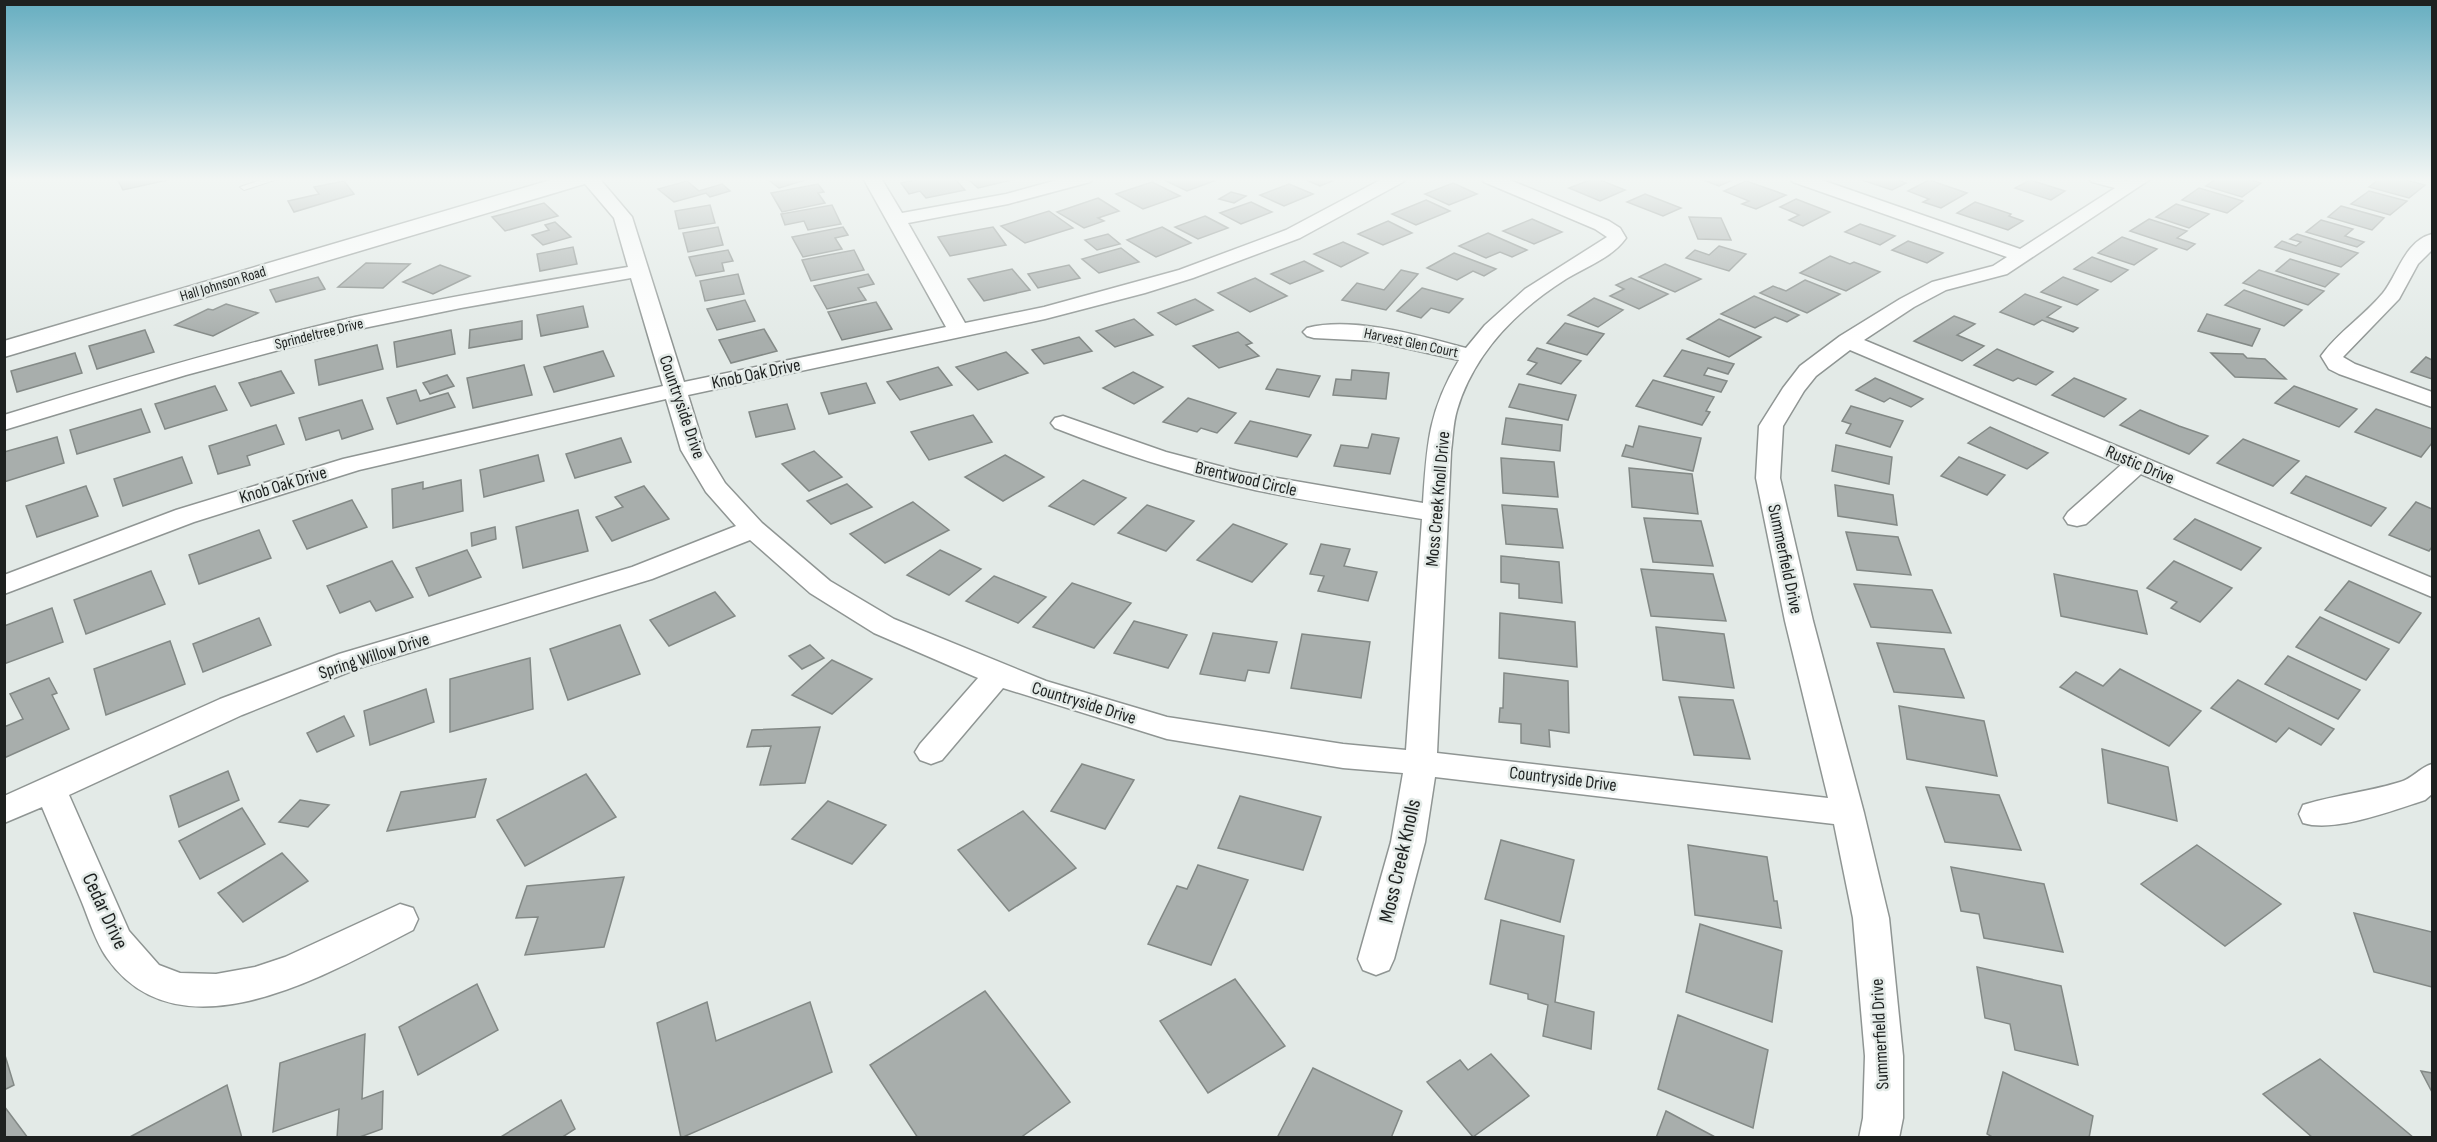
<svg xmlns="http://www.w3.org/2000/svg" width="2437" height="1142" viewBox="0 0 2437 1142" font-family="'Sofia Sans Condensed',sans-serif">
<style>
.building{fill:#a8aeac;stroke:#838986;stroke-width:1.5}
.lines{fill:none;stroke-linecap:round;stroke-linejoin:round}
.lane-casing{stroke:#8f9593;stroke-width:2}
.street-casing{stroke:#8f9593;stroke-width:3}
.secondary-casing{stroke:#8f9593;stroke-width:3}
.lane{fill:#fff;fill-rule:evenodd}
.street{fill:#fff;fill-rule:evenodd}
.secondary{fill:#fff;fill-rule:evenodd}
.labels{text-anchor:middle;dominant-baseline:central;stroke-width:5;stroke-linejoin:round;paint-order:stroke}
.far-street-label{font-size:15px;fill:#1e2120;stroke:#e3eae7}
.street-label{font-size:18px;fill:#1e2120;stroke:#e3eae7}
.near-street-label{font-size:21px;fill:#1e2120;stroke:#e3eae7}
</style>
<rect width="100%" height="100%" fill="#e3eae7"/>
<g class="building">
<path d="M117,178H176L123,190Z"/>
<path d="M766,178H812L779,188Z"/>
<path d="M925,178H954L965,190L926,198L920,191L909,194L901,183Z"/>
<path d="M967,178H1016V179L978,188Z"/>
<path d="M1160,178H1222L1187,191Z"/>
<path d="M1301,178H1334L1337,179L1320,186Z"/>
<path d="M1595,178L1625,190L1600,201L1569,188Z"/>
<path d="M1698,178H1737L1719,186Z"/>
<path d="M1856,178H1893L1906,183L1892,190Z"/>
<path d="M2217,178H2243L2261,183L2242,197L2206,186Z"/>
<path d="M2381,178H2399L2425,185L2409,198L2369,187Z"/>
<path d="M1929,180L1967,193L1941,208L1923,202L1929,199L1908,191Z"/>
<path d="M2030,180L2065,191L2051,200L2015,188Z"/>
<path d="M344,181L354,194L294,212L288,201L319,194L314,187Z"/>
<path d="M687,181L699,191L722,184L730,191L710,197L706,193L674,202L658,189Z"/>
<path d="M1746,181L1786,195L1756,209L1742,204L1749,201L1724,191Z"/>
<path d="M1152,182L1180,196L1143,209L1116,194Z"/>
<path d="M1453,183L1477,194L1449,205L1425,194Z"/>
<path d="M818,184L824,192L818,193L825,203L782,212L771,193Z"/>
<path d="M1289,184L1313,194L1284,206L1260,195Z"/>
<path d="M2199,188L2243,201L2227,213L2182,200Z"/>
<path d="M2369,191L2407,201L2390,215L2351,204Z"/>
<path d="M1231,192L1246,196L1234,203L1219,199Z"/>
<path d="M1645,194L1681,208L1663,216L1627,202Z"/>
<path d="M1098,198L1119,211L1098,218L1104,221L1084,228L1057,212Z"/>
<path d="M1796,199L1830,212L1803,226L1789,220L1799,215L1780,207Z"/>
<path d="M1426,200L1450,211L1416,225L1392,214Z"/>
<path d="M1251,202L1272,212L1241,224L1220,213Z"/>
<path d="M1975,202L2011,214L2009,216L2023,221L2008,230L1957,213Z"/>
<path d="M544,203L558,216L505,231L492,217Z"/>
<path d="M2176,204L2209,214L2189,228L2156,217Z"/>
<path d="M710,205L715,223L679,229L675,211Z"/>
<path d="M832,205L841,224L808,230L804,221L785,225L781,214Z"/>
<path d="M2341,206L2384,218L2372,230L2328,217Z"/>
<path d="M1049,211L1073,228L1025,243L1001,226Z"/>
<path d="M1205,216L1228,228L1198,239L1175,227Z"/>
<path d="M1689,217L1721,218L1731,240L1698,239Z"/>
<path d="M1532,219L1562,232L1534,244L1503,231Z"/>
<path d="M2149,219L2187,231L2177,238L2195,244L2187,250L2130,231Z"/>
<path d="M2321,220L2353,229L2345,236L2364,242L2357,247L2306,232Z"/>
<path d="M1388,221L1412,233L1383,245L1358,234Z"/>
<path d="M555,222L571,237L543,245L532,235L549,230L545,225Z"/>
<path d="M1860,224L1895,236L1880,245L1845,232Z"/>
<path d="M718,227L723,245L688,252L683,233Z"/>
<path d="M843,227L848,235L835,238L842,249L803,257L792,237Z"/>
<path d="M993,227L1006,245L950,256L938,237Z"/>
<path d="M1162,227L1191,243L1156,257L1127,240Z"/>
<path d="M1488,233L1527,250L1512,257L1500,252L1486,258L1459,246Z"/>
<path d="M1108,234L1120,244L1097,250L1085,240Z"/>
<path d="M2297,234L2358,253L2341,267L2275,247L2282,241L2296,246L2301,242L2290,239Z"/>
<path d="M2122,237L2157,249L2134,265L2098,253Z"/>
<path d="M1908,241L1943,253L1927,263L1892,250Z"/>
<path d="M1343,242L1368,253L1341,267L1314,254Z"/>
<path d="M1719,246L1746,254L1729,271L1686,258L1695,250L1709,255Z"/>
<path d="M573,247L577,264L540,271L537,254Z"/>
<path d="M1121,248L1139,262L1099,273L1082,259Z"/>
<path d="M728,250L733,261L722,263L724,271L696,276L689,257Z"/>
<path d="M854,250L864,270L811,281L802,260Z"/>
<path d="M1454,253L1496,269L1484,276L1473,271L1457,280L1427,268Z"/>
<path d="M1830,256L1850,264L1854,262L1880,272L1846,291L1800,273Z"/>
<path d="M2092,257L2128,270L2111,282L2074,269Z"/>
<path d="M2290,259L2339,274L2325,287L2276,271Z"/>
<path d="M1304,261L1323,271L1290,284L1271,274Z"/>
<path d="M366,263L410,264L383,288L338,287Z"/>
<path d="M1665,264L1701,279L1675,292L1639,277Z"/>
<path d="M440,265L470,276L433,294L403,282Z"/>
<path d="M1069,265L1080,278L1038,288L1028,274Z"/>
<path d="M1012,269L1030,290L984,301L968,279Z"/>
<path d="M1401,270L1418,274L1386,310L1342,300L1357,283L1384,290Z"/>
<path d="M2259,270L2324,291L2308,305L2243,283Z"/>
<path d="M738,274L744,294L705,301L700,281Z"/>
<path d="M868,274L874,284L858,288L866,300L827,309L814,286Z"/>
<path d="M318,277L325,289L276,302L270,290Z"/>
<path d="M2063,277L2098,290L2077,305L2041,292Z"/>
<path d="M1255,278L1287,296L1250,312L1218,293Z"/>
<path d="M1631,278L1668,294L1639,309L1610,296L1624,289L1616,285Z"/>
<path d="M1805,280L1840,294L1807,313L1760,293L1773,286L1786,291Z"/>
<path d="M1422,288L1463,299L1449,313L1431,308L1421,318L1397,311Z"/>
<path d="M2244,290L2302,310L2284,326L2225,305Z"/>
<path d="M2025,294L2061,307L2047,317L2078,328L2073,332L2042,320L2034,325L2000,312Z"/>
<path d="M1754,296L1799,315L1787,322L1775,317L1755,328L1721,314Z"/>
<path d="M1594,298L1623,310L1598,327L1568,315Z"/>
<path d="M1195,299L1213,310L1176,325L1158,313Z"/>
<path d="M745,300L755,321L717,330L707,309Z"/>
<path d="M876,302L892,329L842,340L828,312Z"/>
<path d="M226,304L258,313L213,336L175,325L208,309L213,310Z"/>
<path d="M583,306L588,327L541,336L537,315Z"/>
<path d="M2207,314L2260,329L2252,346L2198,331Z"/>
<path d="M1954,316L1975,324L1957,335L1984,346L1962,361L1914,341Z"/>
<path d="M1134,319L1153,335L1115,347L1096,331Z"/>
<path d="M1719,319L1761,337L1729,357L1687,339Z"/>
<path d="M522,321V339L469,348L470,330Z"/>
<path d="M1565,323L1604,334L1587,355L1547,343Z"/>
<path d="M764,329L777,351L731,363L719,340Z"/>
<path d="M145,330L154,352L97,369L89,346Z"/>
<path d="M451,330L455,354L397,367L394,342Z"/>
<path d="M1238,332L1252,343L1246,345L1259,356L1219,368L1193,346Z"/>
<path d="M1079,337L1092,351L1044,364L1032,350Z"/>
<path d="M377,345L383,369L319,385L315,360Z"/>
<path d="M1537,348L1581,361L1561,384L1527,374L1537,363L1528,360Z"/>
<path d="M1997,349L2053,372L2036,385L2018,378L2013,381L1974,365Z"/>
<path d="M1682,350L1734,364L1728,374L1708,368L1704,375L1727,381L1721,392L1664,376Z"/>
<path d="M603,351L614,376L554,392L544,367Z"/>
<path d="M1006,352L1028,373L978,390L956,367Z"/>
<path d="M75,353L82,373L17,392L11,371Z"/>
<path d="M2211,353L2243,354L2247,358L2265,359L2286,379L2235,377Z"/>
<path d="M2426,357L2432,360V379L2411,372Z"/>
<path d="M524,365L532,395L473,408L467,378Z"/>
<path d="M938,367L952,385L900,400L887,382Z"/>
<path d="M1277,369L1320,376L1309,397L1266,389Z"/>
<path d="M1352,370L1389,373L1386,399L1333,395L1336,379L1351,380Z"/>
<path d="M281,371L294,393L251,406L239,383Z"/>
<path d="M1133,372L1163,387L1134,404L1103,388Z"/>
<path d="M447,375L454,386L430,394L423,383Z"/>
<path d="M1875,378L1923,399L1911,407L1890,398L1884,402L1856,390Z"/>
<path d="M2074,378L2126,399L2104,417L2052,395Z"/>
<path d="M1653,380L1714,397L1706,411L1710,412L1702,425L1636,406Z"/>
<path d="M866,383L875,403L829,414L821,393Z"/>
<path d="M1519,384L1576,395L1568,420L1509,407Z"/>
<path d="M215,386L227,410L165,429L155,404Z"/>
<path d="M2294,386L2357,409L2339,427L2275,403Z"/>
<path d="M416,390L420,401L448,393L455,407L397,424L387,398Z"/>
<path d="M1188,398L1236,413L1217,433L1201,428L1197,432L1163,422Z"/>
<path d="M362,400L373,429L342,439L339,430L306,440L299,418Z"/>
<path d="M787,404L795,429L756,437L749,412Z"/>
<path d="M1851,406L1903,421L1890,447L1846,433L1851,424L1842,421Z"/>
<path d="M141,409L150,432L77,454L70,430Z"/>
<path d="M2376,409L2432,429V443L2421,457L2355,432Z"/>
<path d="M2140,410L2179,426L2208,436L2189,454L2120,425Z"/>
<path d="M973,415L992,442L929,460L911,432Z"/>
<path d="M1506,418L1562,425L1560,451L1502,444Z"/>
<path d="M1250,421L1311,435L1297,457L1235,443Z"/>
<path d="M276,425L284,444L247,456L250,465L218,474L209,446Z"/>
<path d="M1639,426L1701,438L1693,471L1622,456L1626,445L1633,447Z"/>
<path d="M1990,427L2048,453L2027,469L1968,443Z"/>
<path d="M1372,434L1399,438L1390,474L1334,466L1341,445L1368,448Z"/>
<path d="M57,437L64,463L4,482V452Z"/>
<path d="M621,438L631,462L575,478L566,454Z"/>
<path d="M2243,439L2299,461L2273,486L2217,463Z"/>
<path d="M1836,445L1892,457L1889,484L1832,471Z"/>
<path d="M814,451L842,477L809,491L782,464Z"/>
<path d="M538,455L544,481L484,497L480,470Z"/>
<path d="M1005,455L1044,477L1003,501L965,477Z"/>
<path d="M182,457L192,483L123,506L114,479Z"/>
<path d="M1959,457L2005,475L1987,495L1941,476Z"/>
<path d="M1501,458L1554,462L1558,497L1503,493Z"/>
<path d="M1629,468L1692,474L1698,514L1632,507Z"/>
<path d="M2306,476L2386,508L2371,526L2291,493Z"/>
<path d="M461,480L463,511L393,528L392,489L423,482V489Z"/>
<path d="M1083,480L1126,498L1094,525L1049,506Z"/>
<path d="M847,484L872,507L831,524L807,501Z"/>
<path d="M1835,485L1893,495L1897,525L1838,516Z"/>
<path d="M86,486L98,516L37,537L26,506Z"/>
<path d="M644,486L669,519L612,541L596,517L623,507L615,497Z"/>
<path d="M352,500L367,527L307,549L293,521Z"/>
<path d="M913,502L949,530L885,563L850,534Z"/>
<path d="M2416,502L2432,509V547L2429,551L2389,535Z"/>
<path d="M1147,505L1194,521L1166,551L1118,533Z"/>
<path d="M1502,505L1557,509L1563,548L1506,544Z"/>
<path d="M578,510L588,551L523,568L516,527Z"/>
<path d="M1644,518L1701,521L1713,566L1653,562Z"/>
<path d="M2195,519L2261,548L2241,570L2174,539Z"/>
<path d="M1233,524L1287,544L1252,582L1197,560Z"/>
<path d="M495,527L496,539L472,546L471,533Z"/>
<path d="M259,530L271,558L199,584L189,555Z"/>
<path d="M1846,532L1898,537L1911,575L1857,570Z"/>
<path d="M1321,544L1350,549L1344,566L1377,572L1368,601L1318,591L1324,576L1310,574Z"/>
<path d="M467,550L481,577L429,596L416,568Z"/>
<path d="M940,550L981,569L949,595L907,575Z"/>
<path d="M1501,556L1559,562L1562,603L1519,598V584L1501,582Z"/>
<path d="M392,561L413,597L376,611L370,601L340,613L327,586Z"/>
<path d="M2174,561L2232,588L2200,622L2171,608L2177,602L2147,588Z"/>
<path d="M1641,569L1713,574L1726,621L1651,616Z"/>
<path d="M151,571L165,604L86,634L74,600Z"/>
<path d="M2054,574L2137,591L2147,634L2061,616Z"/>
<path d="M994,576L1046,597L1018,623L966,601Z"/>
<path d="M2349,581L2421,613L2399,643L2325,610Z"/>
<path d="M1072,583L1131,603L1094,648L1033,627Z"/>
<path d="M1854,584L1932,590L1951,633L1871,627Z"/>
<path d="M715,592L735,616L669,646L650,620Z"/>
<path d="M52,608L63,642L4,664V626Z"/>
<path d="M1500,613L1575,622L1577,667L1499,658Z"/>
<path d="M2320,617L2389,649L2366,680L2296,647Z"/>
<path d="M259,618L271,645L203,672L193,644Z"/>
<path d="M1134,621L1187,635L1168,668L1114,653Z"/>
<path d="M620,625L640,674L568,700L550,649Z"/>
<path d="M1656,627L1724,634L1734,688L1663,680Z"/>
<path d="M1213,633L1277,642L1269,673L1248,670L1245,681L1200,674Z"/>
<path d="M1302,634L1370,642L1361,698L1291,688Z"/>
<path d="M170,641L185,684L106,715L94,669Z"/>
<path d="M1877,643L1944,649L1964,698L1894,692Z"/>
<path d="M810,645L824,658L802,669L789,656Z"/>
<path d="M2288,656L2360,690L2338,719L2265,684Z"/>
<path d="M530,658L533,709L450,732V679Z"/>
<path d="M832,660L872,679L832,714L792,695Z"/>
<path d="M2120,669L2201,711L2169,746L2060,687L2076,672L2103,686Z"/>
<path d="M1504,673L1568,681L1569,733L1549,730L1550,747L1521,743V724L1499,722L1500,708H1503Z"/>
<path d="M49,678L57,693L52,695L69,729L4,758V727L23,719L10,694Z"/>
<path d="M2238,680L2334,729L2321,745L2289,728L2276,742L2211,708Z"/>
<path d="M426,689L434,722L370,745L364,711Z"/>
<path d="M1679,697L1733,700L1750,759L1694,755Z"/>
<path d="M1899,706L1984,721L1997,776L1907,759Z"/>
<path d="M344,716L354,736L317,752L307,733Z"/>
<path d="M820,727L805,783L760,785L771,746L747,747L752,730Z"/>
<path d="M2102,749L2168,767L2177,821L2108,803Z"/>
<path d="M1082,764L1134,780L1105,829L1051,811Z"/>
<path d="M228,771L239,800L179,827L170,796Z"/>
<path d="M586,774L616,817L525,866L497,820Z"/>
<path d="M486,779L475,817L387,831L401,792Z"/>
<path d="M1926,787L1999,795L2021,850L1945,842Z"/>
<path d="M1240,796L1321,817L1303,870L1218,848Z"/>
<path d="M300,800L329,805L308,827L279,822Z"/>
<path d="M828,801L886,825L852,864L792,839Z"/>
<path d="M242,808L265,844L200,879L179,841Z"/>
<path d="M1023,811L1076,868L1009,911L958,850Z"/>
<path d="M1501,840L1574,860L1560,922L1485,899Z"/>
<path d="M1688,845L1767,857L1774,901H1777L1781,928L1695,915Z"/>
<path d="M2197,845L2281,904L2225,946L2141,884Z"/>
<path d="M282,853L308,881L243,922L218,893Z"/>
<path d="M1198,865L1248,880L1211,965L1148,944L1177,886L1187,889Z"/>
<path d="M1951,867L2044,884L2063,952L1984,938L1979,914L1961,911Z"/>
<path d="M624,877L604,947L525,955L538,917L516,918L527,886Z"/>
<path d="M2354,913L2432,932V987L2374,972Z"/>
<path d="M1501,920L1564,936L1555,1002L1594,1012L1591,1049L1543,1036L1548,1005L1528,999V994L1490,984Z"/>
<path d="M1700,924L1782,951L1772,1022L1686,992Z"/>
<path d="M1977,967L2061,986L2078,1065L2015,1050L2010,1024L1985,1018Z"/>
<path d="M1235,979L1285,1046L1208,1093L1160,1021Z"/>
<path d="M477,984L498,1030L418,1075L399,1027Z"/>
<path d="M985,991L1070,1102L1020,1138H918L870,1065Z"/>
<path d="M707,1002L716,1041L810,1002L832,1072L681,1138L657,1023Z"/>
<path d="M1678,1015L1768,1050L1753,1128L1658,1089Z"/>
<path d="M365,1034L362,1099L383,1091L382,1129L357,1138H337L339,1109L273,1132L280,1063Z"/>
<path d="M4,1052L14,1085L4,1090Z"/>
<path d="M1491,1054L1529,1096L1473,1137L1427,1082L1460,1060L1468,1070Z"/>
<path d="M2320,1059L2414,1138H2313L2263,1094Z"/>
<path d="M1313,1068L1402,1111L1391,1138H1277Z"/>
<path d="M2421,1071L2432,1073V1092Z"/>
<path d="M2003,1072L2093,1116L2089,1138H1994L1987,1134Z"/>
<path d="M227,1085L242,1138H128Z"/>
<path d="M561,1100L575,1129L561,1138H499Z"/>
<path d="M4,1106L28,1138H4Z"/>
<path d="M1666,1111L1717,1138H1656Z"/>
</g>
<g class="lines">
<g class="lane-casing">
<path id="lane" d="M267,178H281L244,190L240,187Z"/>
</g>
<g class="street-casing">
<g id="street">
<path d="M580,178H599L632,217L684,382L946,327L863,178H881L902,213L1006,194L1064,178H1093L1090,182L1008,204L908,223L965,323L1044,307L1179,270L1286,230L1384,178H1406L1403,182L1300,238L1193,278L1145,293L1045,319L688,395L705,450L725,483L762,523L830,581L894,619L1046,681L1167,717L1343,744L1406,750L1422,519C1362,509 1301,501 1242,487C1178,472 1116,452 1055,428L1051,423L1055,418L1063,416L1166,452L1242,472L1423,503C1427,445 1428,412 1459,360L1374,341L1314,338L1307,336L1303,332L1307,328C1354,316 1420,336 1466,348L1485,325L1525,289L1607,237L1595,229L1484,182L1481,178H1505L1609,221L1620,228L1626,238C1613,257 1586,267 1566,279C1517,310 1474,353 1457,410C1453,423 1453,437 1451,451L1437,753L1828,798L1785,621L1756,478L1759,426L1783,388L1800,366L1840,336L1900,299L1932,282L1993,266L2007,257L1793,182L1790,178H1816L2020,249L2115,188L2092,182L2089,178H2118L2127,181L2131,178H2152L2007,274L1946,290L1914,307L1864,340L2432,578V597L2141,474L2086,524L2077,526L2068,524L2064,518L2068,512L2121,465L1850,350L1816,376L1804,391L1783,426L1780,478L1813,621L1864,813L1889,918L1903,1056V1118L1899,1138H1859L1863,1118L1865,1056L1853,918L1834,824L1435,777L1425,842L1394,959L1389,970L1376,975L1363,970L1358,959L1391,842L1403,773L1343,768L1167,739L1003,688L942,760L931,764L920,760L915,752L920,744L978,678L874,633L810,593L750,540L652,579L359,668L242,715L69,795L129,931L159,965L180,973L216,974L255,967L285,957L400,904L413,908L418,919L413,930C329,973 180,1062 107,958C95,941 89,919 81,900C68,869 55,838 42,807L4,823V796L220,699L339,654L632,567L736,526L706,492L681,450L666,399L359,470L194,522L4,594V575L176,510L343,459L663,386L631,278L461,308L354,330L186,375L4,430V415C120,379 237,345 355,317C445,297 537,282 628,267L614,218Z"/>
<path d="M2432,234V250L2418,264L2399,299L2343,357L2355,364L2432,392V407L2339,374L2329,369L2321,356C2338,332 2364,316 2383,293C2398,274 2405,241 2432,234Z"/>
<path d="M2432,764V794L2425,800C2394,810 2335,833 2303,823L2299,814L2303,805C2335,795 2368,792 2400,782C2412,779 2419,768 2432,764Z"/>
</g>
</g>
<g class="secondary-casing">
<path id="secondary" d="M557,178H591L588,183L4,357V341Z"/>
</g>
<use href="#lane" class="lane"/>
<use href="#street" class="street"/>
<use href="#secondary" class="secondary"/>
</g>
<linearGradient id="sky" x2="0" y2="1"><stop stop-color="#65adc0"/><stop offset="0.53" stop-color="#f2f6f4"/><stop offset="1" stop-color="#f2f6f4" stop-opacity="0"/></linearGradient>
<rect width="2437" height="338" fill="url(#sky)"/>
<g class="labels">
<g class="far-street-label">
<text transform="translate(223 284) rotate(-17)">Hall Johnson Road</text>
<text transform="translate(319 334) rotate(-14)">Sprindeltree Drive</text>
<text transform="translate(1411 343) rotate(12)">Harvest Glen Court</text>
</g>
<g class="street-label">
<text transform="translate(756 374) rotate(-12)">Knob Oak Drive</text>
<text transform="translate(682 407) rotate(71)">Countryside Drive</text>
<text transform="translate(2140 465) rotate(23)">Rustic Drive</text>
<text transform="translate(1246 479) rotate(13)">Brentwood Circle</text>
<text transform="translate(283 485) rotate(-17)">Knob Oak Drive</text>
<text transform="translate(1438 499) rotate(-85)">Moss Creek Knoll Drive</text>
<text transform="translate(1785 559) rotate(78)">Summerfield Drive</text>
<text transform="translate(374 656) rotate(-18)">Spring Willow Drive</text>
<text transform="translate(1084 703) rotate(17)">Countryside Drive</text>
<text transform="translate(1563 779) rotate(7)">Countryside Drive</text>
<text transform="translate(1880 1034) rotate(-93)">Summerfield Drive</text>
</g>
<g class="near-street-label">
<text transform="translate(1400 861) rotate(-77)">Moss Creek Knolls</text>
<text transform="translate(105 911) rotate(65)">Cedar Drive</text>
</g>
</g>
<rect width="2437" height="1142" fill="none" stroke="#1e2120" stroke-width="12"/>
</svg>
